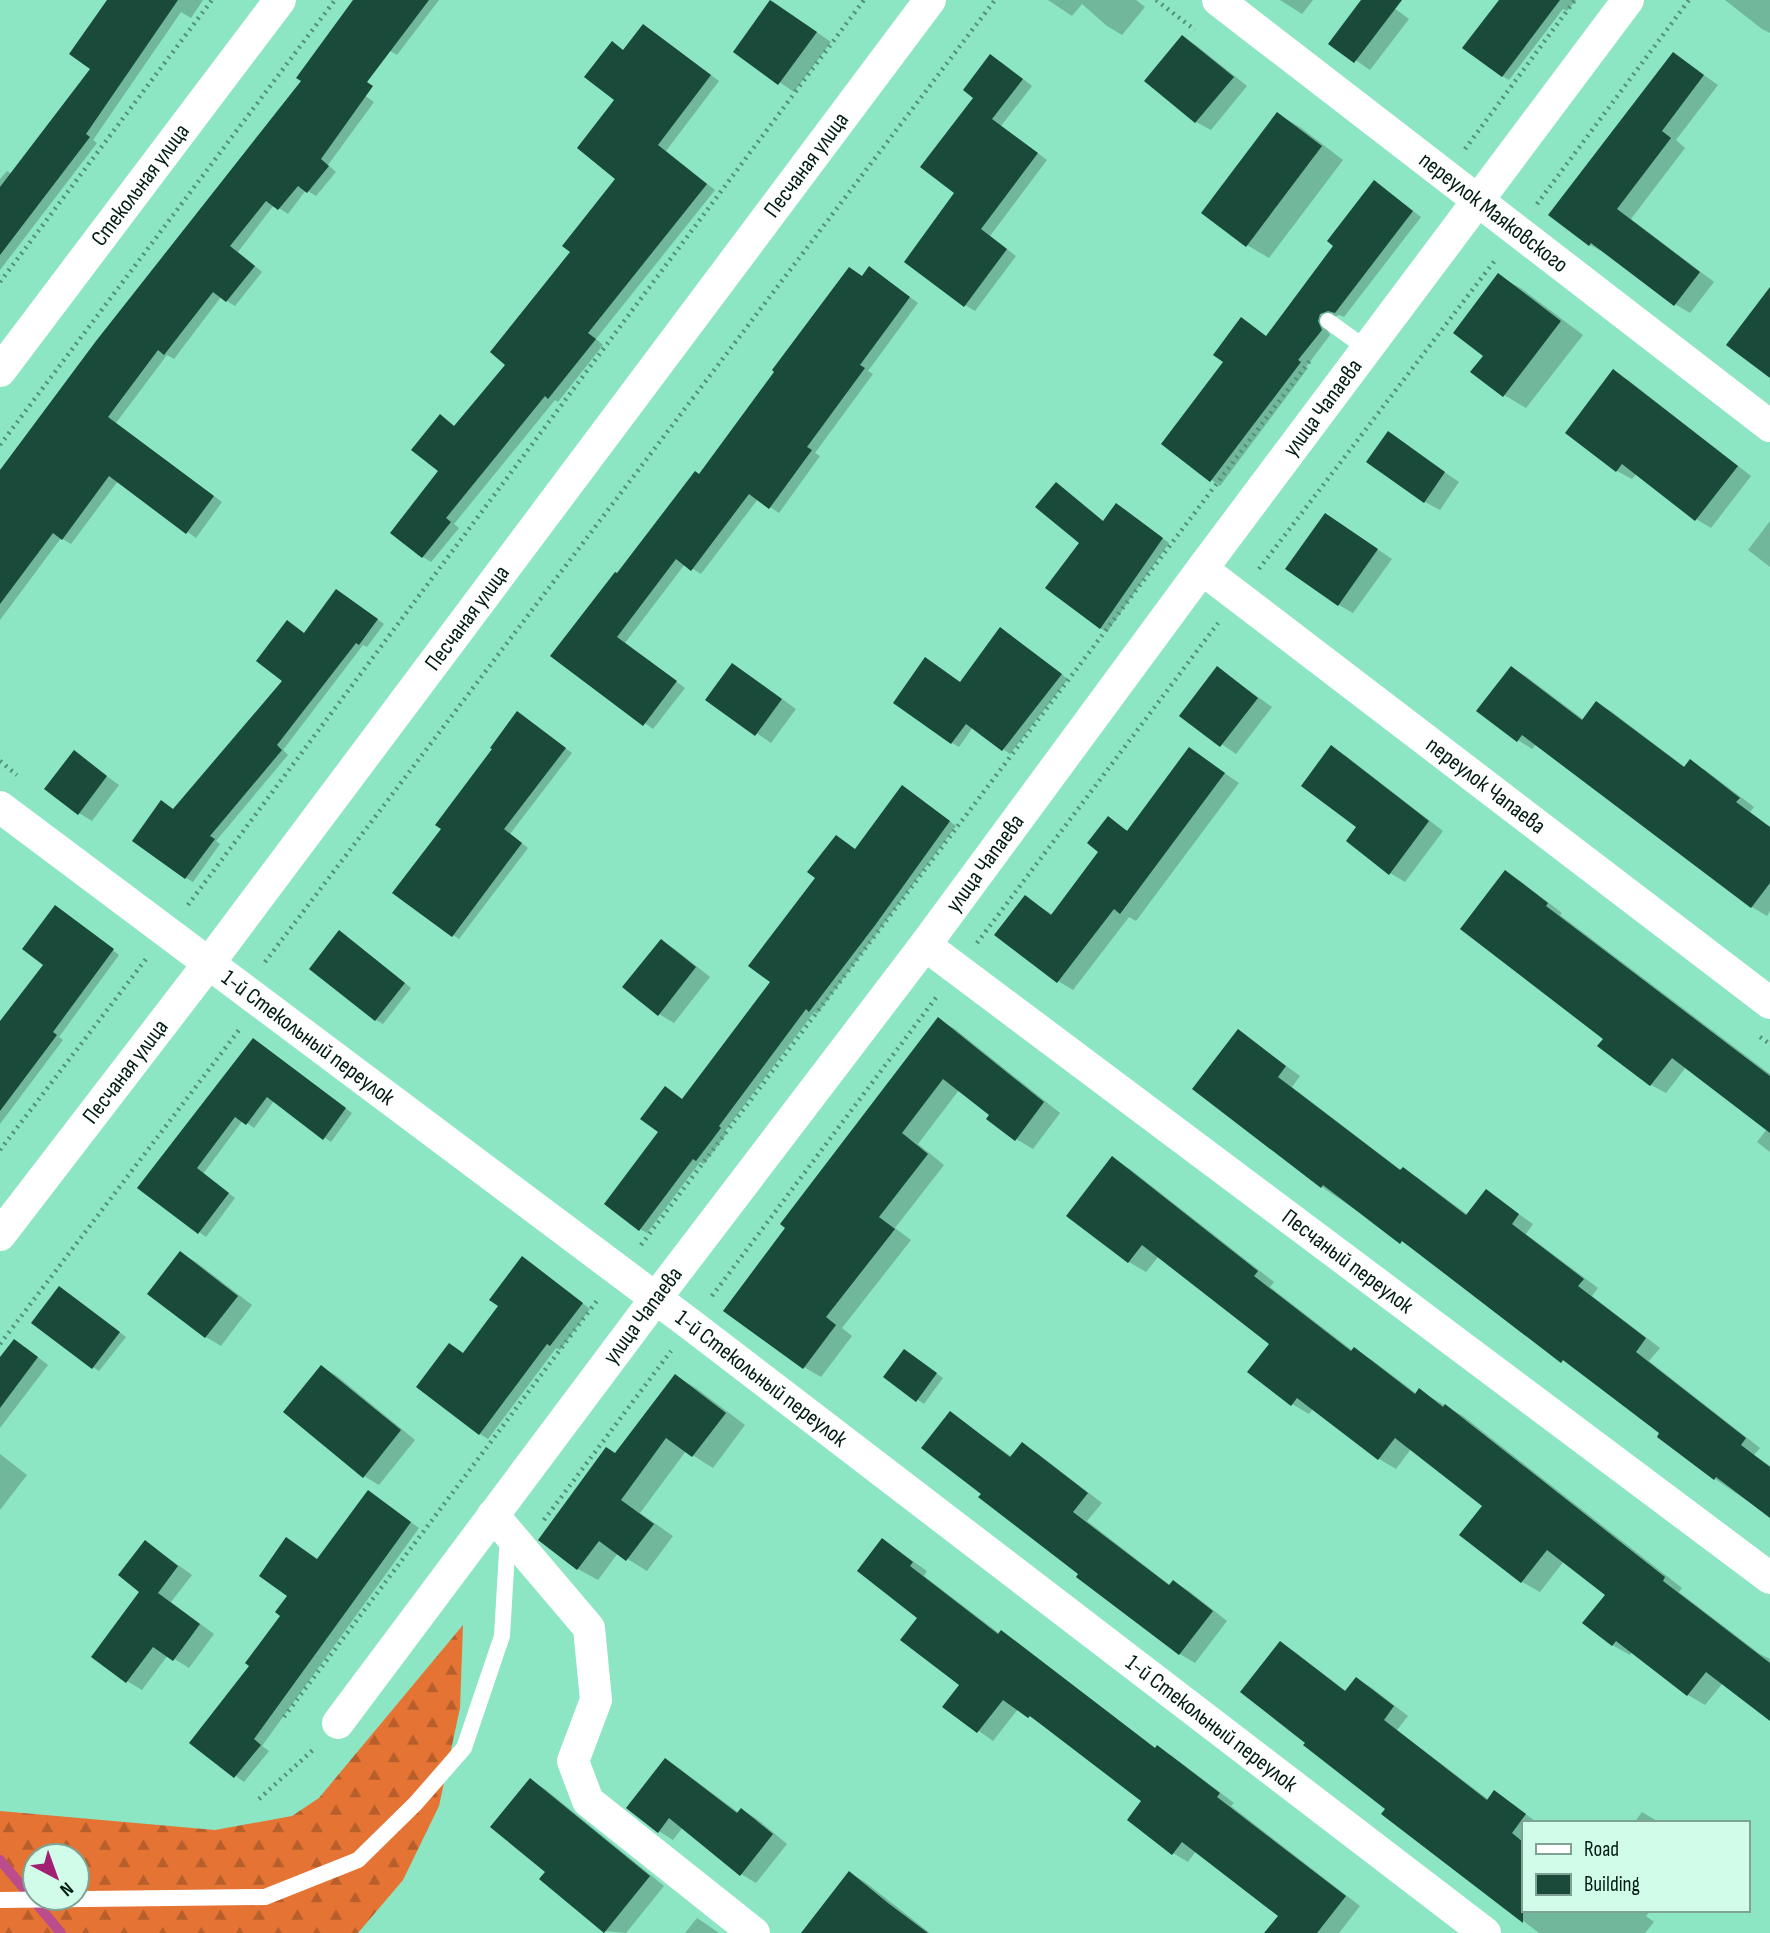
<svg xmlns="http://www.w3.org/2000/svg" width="1770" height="1933" viewBox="0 0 1770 1933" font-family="'Sofia Sans Condensed',sans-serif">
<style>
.forest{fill:url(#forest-firs);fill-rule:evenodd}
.shadow{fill:#0003}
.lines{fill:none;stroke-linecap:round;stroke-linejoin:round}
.stream{stroke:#bb4d8d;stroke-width:10}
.building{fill:#1a4a3a}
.path{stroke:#529179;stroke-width:4.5;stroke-dasharray:2 5;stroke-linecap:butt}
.lane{stroke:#fff;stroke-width:16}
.street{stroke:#fff;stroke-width:32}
.labels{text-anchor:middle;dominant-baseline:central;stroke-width:7;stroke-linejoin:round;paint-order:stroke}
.street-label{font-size:23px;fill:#011c12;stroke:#d2fcea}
</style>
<defs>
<pattern id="forest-firs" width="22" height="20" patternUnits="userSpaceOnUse" patternTransform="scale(1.75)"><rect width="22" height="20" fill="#e57434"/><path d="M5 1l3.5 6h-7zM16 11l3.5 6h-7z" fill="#b75e2b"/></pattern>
</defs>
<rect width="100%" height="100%" fill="#8ce5c3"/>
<path class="forest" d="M463,1625L460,1708L439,1806L403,1880L358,1933H0V1811L215,1830L292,1816L319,1798ZM35,1856H77V1898H35Z"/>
<g class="shadow">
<path d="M109,0H203L191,18L181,12L93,140L97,143L0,270V179L7,171L12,174L93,68Z"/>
<path d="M356,0H439L397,55L390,51Z"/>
<path d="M1048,0H1136L1145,7L1122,35L1107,26L1082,4L1072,16Z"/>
<path d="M1280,0H1313L1302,14Z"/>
<path d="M1364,0H1383L1409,19L1370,70L1331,43Z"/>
<path d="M1501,0H1576L1567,11L1563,9L1509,80L1502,76Z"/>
<path d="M1725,0H1770V33L1762,29Z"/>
<path d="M772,1L831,42L794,92L735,52Z"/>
<path d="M652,31L719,81L666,151L715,190L596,339L603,345L558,402L555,400L454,524L459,528L431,562L423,557L449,422L456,427L508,364L572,252L618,179L617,100L625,51Z"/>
<path d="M1183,37L1197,46L1247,86L1211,130L1196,122L1146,81Z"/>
<path d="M1674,54L1718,85L1676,140L1685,148L1631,219L1714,282L1690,313L1675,304L1606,252L1605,253L1590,245Z"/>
<path d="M1001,62L1032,86L1001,126L1047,160L990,236L1016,256L975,311L965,305L957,193Z"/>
<path d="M326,68L374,102L328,165L336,172L316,196L306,190L288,214L274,205L238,252L262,272L235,306L221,297L174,359L167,355L116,423L222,502L196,538L118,481L71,544L61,538L0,620V473Z"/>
<path d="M1277,114L1300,127L1343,160L1269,258L1247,245Z"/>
<path d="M1383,188L1421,217L1344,317L1339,315L1329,319L1326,327L1330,335L1306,367L1308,368L1220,486L1163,444L1267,337Z"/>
<path d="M878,274L918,303L868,371L873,374L815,453L820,456L779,513L758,499L701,574L685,564L625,643L685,688L653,729L552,655L862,277Z"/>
<path d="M1499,276L1522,289L1583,335L1526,408L1504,395Z"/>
<path d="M1613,372L1628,380L1751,476L1711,528L1696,519L1637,473L1632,479L1617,471L1567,433Z"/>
<path d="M1389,434L1459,482L1440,510L1425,502Z"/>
<path d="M1063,488L1104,522L1124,509L1169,543L1107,632L1100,628L1081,543Z"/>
<path d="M1326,515L1392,559L1353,613L1339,605Z"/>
<path d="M1770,521V567L1748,550Z"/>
<path d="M344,595L384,624L367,647L363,645L283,750L288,755L216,841L220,844L193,882L186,878L174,811L285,681Z"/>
<path d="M1007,634L1068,679L1010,754L973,727L959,747L952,743L961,683Z"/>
<path d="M1217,668L1272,707L1236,754L1181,716Z"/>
<path d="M1512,668L1527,677L1584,720L1597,703L1612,712L1686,768L1690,762L1705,770L1754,807L1750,812L1770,827V911L1767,916L1752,907L1537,743L1532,749L1518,740Z"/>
<path d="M747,674L796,709L771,743L708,700Z"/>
<path d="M524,717L572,753L510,834L528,848L459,939L453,935L443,829L495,749Z"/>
<path d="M1331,747L1346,756L1443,831L1405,882L1390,873L1359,827Z"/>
<path d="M1189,749L1239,783L1136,921L1129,917L1073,990L1058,981L997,934L1025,897L1053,915L1101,852L1108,818L1129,832Z"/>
<path d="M74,753L119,785L92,821L79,813Z"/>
<path d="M909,791L956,826L817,1014L814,1012L725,1131L727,1133L704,1164L700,1162L647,1233L640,1229L683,1100L772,982L817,878L856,850Z"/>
<path d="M1505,872L1520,881L1562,913L1560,915L1770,1074V1152L1757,1142L1767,1129L1686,1067L1666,1093L1651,1085L1605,1039Z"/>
<path d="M62,911L119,955L59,1037L63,1040L0,1124V1024L45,964Z"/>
<path d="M347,937L411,988L383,1024L376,1020Z"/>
<path d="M661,941L676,950L710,977L674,1023L659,1014Z"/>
<path d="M938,1019L955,1029L1060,1113L1033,1149L1016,1139L992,1115L959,1090L918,1144L944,1165L895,1228L911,1240L842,1328L852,1336L821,1377L804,1367Z"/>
<path d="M1238,1031L1300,1076L1292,1087L1402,1171L1403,1169L1418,1178L1468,1215L1486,1191L1533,1224L1526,1234L1598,1288L1592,1296L1660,1348L1649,1361L1760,1448L1754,1455L1770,1466V1516L1715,1479L1661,1433L1416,1251L1322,1187L1194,1089Z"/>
<path d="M261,1045L352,1113L331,1142L274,1101L254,1128L243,1120L203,1174L235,1198L206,1237L140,1188Z"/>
<path d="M1113,1159L1130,1169L1274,1282L1270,1287L1353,1351L1355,1350L1372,1360L1417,1394L1420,1391L1463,1416L1682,1588L1679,1592L1760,1654L1770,1659V1719L1723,1683L1705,1705L1688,1695L1632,1652L1630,1655L1612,1645L1607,1595L1564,1561L1540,1592L1522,1582L1462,1535L1484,1506L1411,1449L1396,1469L1379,1459L1313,1409L1309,1414L1292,1404L1272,1343L1159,1256L1146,1272L1129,1262L1069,1215Z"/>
<path d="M181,1253L196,1262L252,1305L221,1346L206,1337L149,1294Z"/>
<path d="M531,1263L590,1309L560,1350L556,1348L488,1439L480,1434L464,1355Z"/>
<path d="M66,1292L126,1337L99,1371L93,1367Z"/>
<path d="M25,1347L48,1365L0,1428V1360Z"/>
<path d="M911,1355L943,1378L924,1404L885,1377Z"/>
<path d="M322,1367L337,1376L415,1440L379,1485L364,1476Z"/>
<path d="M676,1376L696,1388L745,1425L713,1468L686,1451L640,1513L673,1536L647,1571L618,1553L598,1580L578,1569L540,1539L616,1454Z"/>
<path d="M951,1414L1012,1457L1022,1444L1037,1453L1102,1503L1087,1521L1171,1586L1174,1582L1189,1591L1227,1621L1195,1663L1180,1654L1078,1577L1080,1574L983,1494Z"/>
<path d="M0,1454L27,1475L0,1510Z"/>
<path d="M377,1498L419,1528L262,1746L269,1751L244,1782L191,1743L251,1666L318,1561Z"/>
<path d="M883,1540L927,1571L924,1576L1000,1634L1001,1633L1016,1641L1156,1749L1172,1756L1234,1803L1231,1806L1360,1906L1339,1933H1266L1280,1916L1196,1851L1188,1862L1173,1853L1144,1801L1044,1726L1018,1709L993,1741L944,1706L961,1685L920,1617Z"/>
<path d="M146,1542L192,1575L171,1602L214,1634L189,1668L168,1655L142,1690L127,1681L142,1591Z"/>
<path d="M1280,1643L1295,1652L1347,1692L1357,1679L1372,1688L1408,1716L1397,1730L1489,1800L1495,1792L1538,1823H1523V1910H1651L1646,1916L1654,1922L1645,1933H1539L1383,1814L1388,1808Z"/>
<path d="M665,1760L680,1769L739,1813L742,1810L757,1819L787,1844L756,1883L741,1874L683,1827L673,1840L659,1831Z"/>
<path d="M530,1780L545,1789L664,1886L626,1933L605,1931L548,1872Z"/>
<path d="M1642,1812L1657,1821L1660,1823H1634Z"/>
<path d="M850,1873L865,1882L930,1933H825Z"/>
<path d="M697,1918L703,1922L719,1933H685Z"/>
</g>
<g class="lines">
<path class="stream" d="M0,1860L61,1933"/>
</g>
<g class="building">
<path d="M107,0H178L86,134L90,137L0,255V187L90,69L69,54Z"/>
<path d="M353,0H429L367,82L373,86L321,159L329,166L307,193L298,186L278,210L266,201L230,246L255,266L226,302L213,292L164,355L158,350L108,417L214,496L186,534L109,476L62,540L53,533L0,604V470L96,341L301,81L296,78Z"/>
<path d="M770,0L817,32L778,85L733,52Z"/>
<path d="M1361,0H1402L1354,63L1328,44Z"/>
<path d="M1499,0H1560L1502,77L1462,48Z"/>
<path d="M643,24L711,75L658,145L707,184L588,333L596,339L548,399L545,396L446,518L451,522L422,558L390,533L438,471L411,450L440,414L454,426L505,365L490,352L570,252L562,246L615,179L577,148L614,100L584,77L612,41L623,50Z"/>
<path d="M1182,35L1234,77L1195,123L1144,81Z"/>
<path d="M1673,52L1704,75L1662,131L1671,138L1617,209L1700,272L1674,306L1591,243L1589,246L1548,215Z"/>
<path d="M990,54L1023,79L992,119L1038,153L981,229L1007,249L964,307L904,262L954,193L920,167L973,98L963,90Z"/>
<path d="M1277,112L1322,146L1246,247L1201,213Z"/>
<path d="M1374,180L1413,211L1335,313L1328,311L1320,314L1318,321L1322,330L1298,360L1301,362L1210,482L1161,444L1223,362L1213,355L1241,317L1266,336L1333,246L1327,241Z"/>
<path d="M869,266L910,297L860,365L865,368L807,447L812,450L769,509L749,494L691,571L676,559L617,637L677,681L643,726L550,656L615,572L617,573L695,471L699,474L774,372L772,370L849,267L862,276Z"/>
<path d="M1498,273L1561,321L1503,397L1470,372L1483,356L1453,333Z"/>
<path d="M1770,287V378L1726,345Z"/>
<path d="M1613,369L1738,466L1695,521L1622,464L1616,472L1565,433Z"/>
<path d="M1388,431L1445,472L1424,503L1366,462Z"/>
<path d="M1056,482L1103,521L1116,503L1163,538L1100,629L1045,588L1079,543L1035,507Z"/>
<path d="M1325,513L1378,549L1338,606L1285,569Z"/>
<path d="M336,589L378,619L359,645L356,643L277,745L282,750L210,836L215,839L185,879L132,841L161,800L173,809L282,681L256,661L287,620L304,633Z"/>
<path d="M1000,627L1062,674L1002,751L966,724L951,744L893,703L925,657L960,682Z"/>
<path d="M732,663L782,699L755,736L705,700Z"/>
<path d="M1217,666L1258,698L1220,747L1179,716Z"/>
<path d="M1511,666L1582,720L1596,701L1684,767L1690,759L1740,798L1736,802L1770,827V883L1751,908L1522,735L1517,742L1476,711Z"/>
<path d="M517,711L566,748L504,829L522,843L452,937L392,893L441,829L435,825L492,749L490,748Z"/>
<path d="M1331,745L1429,821L1389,875L1346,841L1356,827L1301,786Z"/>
<path d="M1189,747L1225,773L1120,914L1114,909L1057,983L994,935L1025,895L1051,915L1098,852L1087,843L1108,816L1127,831Z"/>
<path d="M74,750L107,776L78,815L44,789Z"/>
<path d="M902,785L950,821L876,924L809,1012L806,1009L719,1126L721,1128L696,1161L693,1159L639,1231L604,1204L658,1132L640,1119L665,1086L682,1099L770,982L748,966L815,878L807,872L836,835L855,849Z"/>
<path d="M1505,870L1548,903L1546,906L1770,1076V1133L1672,1058L1650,1086L1597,1046L1603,1039L1460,929Z"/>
<path d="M55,905L114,949L53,1032L57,1035L0,1111V1021L43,965L22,949Z"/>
<path d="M339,930L405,983L375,1021L309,969Z"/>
<path d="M661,939L696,967L658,1016L622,987Z"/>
<path d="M938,1017L1044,1102L1015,1141L986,1119L989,1115L943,1079L902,1133L928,1154L879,1217L895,1229L826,1317L836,1325L803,1369L723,1311L785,1228L780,1224Z"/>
<path d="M1238,1029L1286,1066L1278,1077L1400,1170L1403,1167L1466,1215L1486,1189L1519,1214L1512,1224L1584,1279L1578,1286L1646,1338L1636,1352L1746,1438L1741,1445L1770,1467V1518L1716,1477L1714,1480L1657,1437L1659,1433L1563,1360L1561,1363L1402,1241L1400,1244L1323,1185L1321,1188L1192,1089Z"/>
<path d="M253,1038L346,1108L323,1140L267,1097L246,1125L235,1117L197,1168L229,1193L198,1234L137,1188Z"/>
<path d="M1112,1156L1258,1271L1254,1276L1351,1351L1354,1347L1415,1394L1419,1388L1443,1407L1445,1404L1665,1577L1663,1581L1770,1663V1721L1706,1672L1687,1696L1616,1641L1612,1646L1582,1623L1605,1595L1547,1550L1521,1583L1459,1535L1482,1506L1395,1438L1378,1460L1297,1398L1291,1406L1247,1372L1269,1344L1142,1245L1128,1263L1066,1216Z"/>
<path d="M180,1251L238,1296L205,1338L147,1294Z"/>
<path d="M522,1256L583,1303L550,1346L547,1344L479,1435L416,1387L449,1343L463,1353L498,1306L489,1300Z"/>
<path d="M59,1286L120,1332L92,1369L31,1323Z"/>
<path d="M14,1339L38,1357L0,1408V1357Z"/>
<path d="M904,1349L937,1373L916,1402L883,1377Z"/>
<path d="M321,1365L401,1430L363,1478L283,1412Z"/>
<path d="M675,1374L726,1413L692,1457L666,1438L621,1500L654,1524L626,1561L599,1541L577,1570L538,1540L606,1447L615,1453Z"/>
<path d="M950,1411L1010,1457L1022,1442L1088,1493L1073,1512L1169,1585L1173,1580L1213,1611L1179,1655L1076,1577L1078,1574L978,1497L981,1494L921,1448Z"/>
<path d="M368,1490L411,1522L254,1739L261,1745L234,1778L189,1743L249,1666L245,1663L280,1616L275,1612L287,1596L259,1576L286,1537L317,1559Z"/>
<path d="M882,1538L913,1562L910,1566L998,1634L1001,1630L1155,1748L1157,1745L1220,1793L1217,1797L1346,1896L1317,1933H1264L1278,1916L1182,1842L1172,1855L1127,1820L1141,1801L1030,1716L1028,1718L1003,1700L977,1733L942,1707L959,1685L900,1640L917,1618L857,1571Z"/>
<path d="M145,1540L178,1566L158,1593L200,1624L173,1661L153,1647L126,1683L91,1657L139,1592L118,1575Z"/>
<path d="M1280,1641L1345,1691L1356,1677L1394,1706L1384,1720L1487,1800L1494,1790L1526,1814L1512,1833L1523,1842V1923L1381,1814L1385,1809L1303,1745L1305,1743L1240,1692Z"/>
<path d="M665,1758L737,1813L741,1808L773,1834L740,1876L669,1818L658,1833L626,1808Z"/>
<path d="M530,1778L650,1876L604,1933L539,1879L545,1872L490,1827Z"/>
<path d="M849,1871L888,1903L928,1933H801Z"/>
</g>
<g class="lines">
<g class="path">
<path d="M1156,0L1195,30"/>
<path d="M1465,149L1575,0"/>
<path d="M1537,204L1689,0"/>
<path d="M0,282L212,0"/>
<path d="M0,445L335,0"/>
<path d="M1259,569L1496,259"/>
<path d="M0,761L17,775"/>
<path d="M188,905L864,0"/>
<path d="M977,943L1218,623"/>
<path d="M265,962L995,0"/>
<path d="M1760,1037L1770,1044"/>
<path d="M0,1150L146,959"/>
<path d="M641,1245L1311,359"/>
<path d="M712,1296L938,995"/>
<path d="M0,1344L239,1030"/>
<path d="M544,1520L671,1351"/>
<path d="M284,1717L599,1298"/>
<path d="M259,1799L315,1748"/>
</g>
<g class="lane">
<path d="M1328,321L1367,349"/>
<path d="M0,1900L265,1897L358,1860L416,1803L464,1748L502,1636L508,1535"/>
</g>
<g class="street">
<path id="s1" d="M1218,0L1770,426"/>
<path id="s2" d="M0,371L280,0"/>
<path id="s3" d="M1202,569L1770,1003"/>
<path id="s4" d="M0,807L690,1324L1485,1933"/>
<path id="s5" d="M925,945L1770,1578"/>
<path id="s6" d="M0,1235L209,963L930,0"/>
<path d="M493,1515L589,1628L596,1700L573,1761L588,1801L754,1933"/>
<path id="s7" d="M338,1723L656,1298L925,945L1202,569L1628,0"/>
</g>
</g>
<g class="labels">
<g class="street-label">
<text stroke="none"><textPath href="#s6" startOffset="1340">Песчаная улица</textPath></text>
<text stroke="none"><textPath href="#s2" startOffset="233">Стекольная улица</textPath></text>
<text stroke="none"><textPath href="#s1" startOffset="348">переулок Маяковского</textPath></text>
<text stroke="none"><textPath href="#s7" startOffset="1643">улица Чапаева</textPath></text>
<text stroke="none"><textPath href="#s6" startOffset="774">Песчаная улица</textPath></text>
<text stroke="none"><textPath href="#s3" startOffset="357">переулок Чапаева</textPath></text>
<text stroke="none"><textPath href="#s7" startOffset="1076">улица Чапаева</textPath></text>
<text stroke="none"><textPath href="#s4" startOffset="385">1-й Стекольный переулок</textPath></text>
<text stroke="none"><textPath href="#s6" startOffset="206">Песчаная улица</textPath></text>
<text stroke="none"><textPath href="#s5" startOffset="528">Песчаный переулок</textPath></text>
<text stroke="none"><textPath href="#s7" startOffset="509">улица Чапаева</textPath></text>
<text stroke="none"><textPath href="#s4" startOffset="952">1-й Стекольный переулок</textPath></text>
<text stroke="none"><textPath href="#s4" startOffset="1519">1-й Стекольный переулок</textPath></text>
</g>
</g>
<rect x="1522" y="1821" width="228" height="91" fill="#d2fcea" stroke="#7ea294" stroke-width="2"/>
<rect x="1536" y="1844" width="35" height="10" fill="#ffffff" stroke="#7ea294" stroke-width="2"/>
<text x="1584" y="1856" font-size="21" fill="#011c12">Road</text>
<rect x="1536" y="1874" width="35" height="21" fill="#1a4a3a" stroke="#7ea294" stroke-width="2"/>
<text x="1584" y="1891" font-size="21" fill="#011c12">Building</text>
<g transform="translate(56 1877) rotate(139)"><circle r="33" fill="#d2fcea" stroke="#7ea294" stroke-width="2"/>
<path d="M0-5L12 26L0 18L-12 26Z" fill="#a12072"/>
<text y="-10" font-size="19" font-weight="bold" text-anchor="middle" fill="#011c12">N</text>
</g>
</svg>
